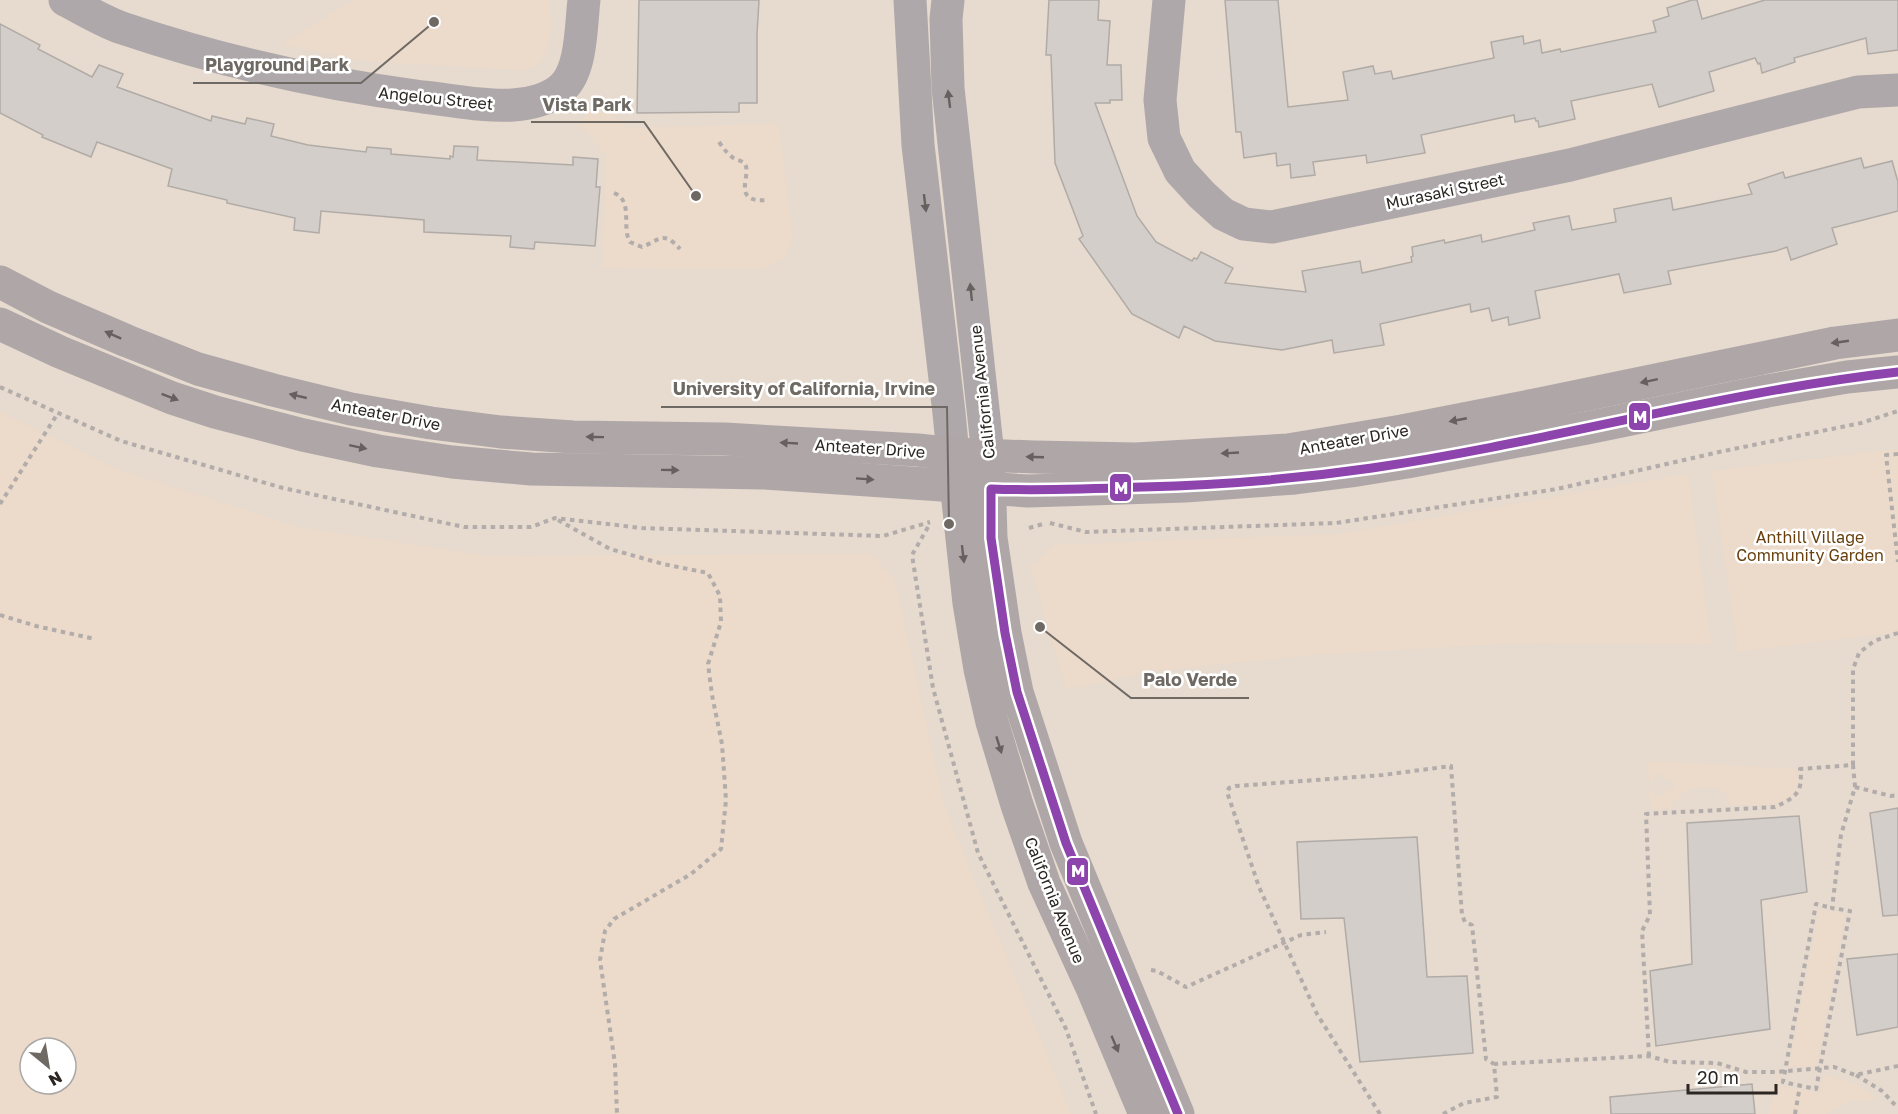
<svg xmlns="http://www.w3.org/2000/svg" width="1898" height="1114" viewBox="0 0 1898 1114" font-family="'Golos Text',sans-serif">
<style>
.built{fill:#e7dace;fill-rule:evenodd}
.green{fill:#ecdaca;fill-rule:evenodd}
.building{fill:#d3cec9;stroke:#b0aba6;stroke-width:1.5}
.lines{fill:none;stroke-linecap:round;stroke-linejoin:round}
.path{stroke:#b2acaa;stroke-width:4;stroke-dasharray:4.5 4.5;stroke-linecap:butt}
.minor{stroke:#afa8aa;stroke-width:33}
.tertiary{stroke:#afa8aa;stroke-width:33}
.secondary{stroke:#afa6a8;stroke-width:33}
.bus-1-casing{stroke:#fff;stroke-width:14}
.bus-1{stroke:#8e44ad;stroke-width:9}
.oneway{fill:#66605f}
.oneway2{fill:#66605e}
.labels{text-anchor:middle;dominant-baseline:central;stroke-width:5;stroke-linejoin:round;paint-order:stroke}
.street-label{font-size:16px;fill:#2b2622;stroke:#fff}
.park-label{font-size:16px;fill:#683f0d;stroke:#fff}
.leader{fill:none;stroke:#6f6964;stroke-width:2}
.callout-dot{fill:#6f6964;stroke:#fff;stroke-width:2}
.callout-label{font-size:18px;text-anchor:middle;font-weight:bold;fill:#6f6964;stroke:#fff;stroke-width:5;stroke-linejoin:round;paint-order:stroke}
.line-badge{stroke:#fff;stroke-width:2}
.badge-label{font-size:16px;text-anchor:middle;font-weight:bold;fill:#fff}
</style>
<rect width="100%" height="100%" fill="#ede6e0"/>
<path class="built" d="M0,0H1898V1114H0ZM30,1048H66V1084H30Z"/>
<g class="green">
<path d="M354,0H550C549,21 555,55 533,67C529,69 523,69 519,70L367,61L282,44Z"/>
<path d="M600,102L627,128L779,124L792,238L785,256L773,265L760,269L603,268L606,155L579,123Z"/>
<path d="M0,412L113,468L298,527L488,556L871,554L895,581L944,806L1071,1114H0ZM30,1048H66V1084H30Z"/>
<path d="M1898,449V632L1738,652L1712,471Z"/>
<path d="M1688,474L1711,644L1514,643L1311,655L1154,671L1066,689L1031,567L1054,545L1339,534Z"/>
<path d="M1649,761L1796,769L1799,778C1798,782 1796,788 1794,792C1782,811 1748,804 1729,805C1728,801 1728,798 1726,795C1716,780 1686,788 1676,799C1674,802 1673,805 1671,808L1654,810L1651,807L1649,789H1654L1655,796L1664,795L1663,791L1674,790L1673,780H1665L1664,775L1653,774V781L1649,782L1647,765Z"/>
<path d="M1819,910L1845,914L1817,1066L1789,1067Z"/>
<path d="M1824,1075C1844,1080 1864,1082 1875,1100L1848,1101L1827,1114H1769L1777,1078L1781,1076L1779,1086L1820,1093Z"/>
</g>
<g class="building">
<path d="M639,0H759L757,34V103H739V112L637,113Z"/>
<path d="M1049,0H1099L1098,20L1110,21L1107,65H1121L1122,100H1110V103H1095L1137,216L1156,242L1192,261L1194,258L1197,259L1201,252L1233,268L1225,283L1306,292L1302,271L1360,261L1362,273L1412,262L1411,257L1413,256L1412,247L1444,240L1445,243L1481,235L1482,242L1535,230L1533,223L1569,216L1572,230L1616,222L1614,209L1671,198L1673,210L1752,194L1748,184L1783,172L1785,178L1861,158L1864,168L1892,161L1898,182V211L1832,228L1837,244L1791,260L1787,247L1776,251L1668,271L1671,284L1624,293L1619,274L1535,291L1540,318L1509,325L1508,317L1492,321L1489,308L1471,312L1470,304L1380,324L1384,345L1334,353L1332,340L1282,350L1215,341L1184,326L1179,338L1132,314L1079,239L1083,236L1055,163L1051,55H1046Z"/>
<path d="M1225,0H1278L1288,107L1348,100L1343,72L1373,66L1375,74L1391,71L1393,79L1494,58L1491,42L1523,36L1524,44L1540,40L1542,53L1560,49L1561,52L1656,32L1653,21L1669,16L1667,8L1692,0H1697L1702,19L1765,0H1898V50L1868,54L1866,38L1794,58L1795,62L1762,73L1760,63L1758,64L1755,58L1709,72L1714,91L1659,107L1652,84L1571,101L1575,119L1539,127L1538,121H1536L1535,118L1515,122L1514,115L1421,135L1425,153L1367,163L1366,155L1313,162L1315,175L1291,178L1290,164L1277,166L1276,153L1244,158L1241,132H1236Z"/>
<path d="M0,24L40,45L38,49L92,77L99,65L123,74L117,87L211,121L212,116L245,124L247,118L274,124L271,136L308,145L366,152L367,147L391,149V154L450,159V156L453,157L454,146L478,147L477,160L573,165V157L598,159L596,187H600L595,246L535,242L534,249L510,247L511,236L424,232V220L321,211L319,233L294,230L295,218L227,203V200L168,186L172,169L97,142L91,157L42,137L43,135L0,113Z"/>
<path d="M1898,808V915L1883,916L1870,813Z"/>
<path d="M1799,816L1807,892L1761,900L1770,1029L1656,1046L1650,971L1692,964L1687,823Z"/>
<path d="M1417,837L1427,977L1467,976L1473,1053L1360,1062L1344,918L1301,919L1297,842Z"/>
<path d="M1898,954V1027L1857,1035L1847,959Z"/>
<path d="M1752,1084L1755,1114H1611L1610,1097Z"/>
</g>
<g class="lines">
<g class="path">
<path d="M719,142C724,149 728,155 735,159C738,160 742,161 744,163C754,173 728,204 769,200"/>
<path d="M614,193C634,201 621,227 630,242L642,247C660,240 663,230 680,249"/>
<path d="M0,387L121,441L283,488L464,527H531L555,518L642,528L883,536L930,522"/>
<path d="M1898,454L1886,455L1898,562"/>
<path d="M0,504L58,413"/>
<path d="M558,520L610,549L663,564L708,573L720,596L721,622L708,664L712,695L722,744L726,800L721,849L691,874L614,919L605,931L600,960L615,1064L617,1114"/>
<path d="M1050,523L1086,532L1336,523L1557,489L1719,452L1861,423L1898,411"/>
<path d="M928,527L912,555L933,688L978,853L1066,1029L1096,1114"/>
<path d="M1029,528L1043,524"/>
<path d="M0,615L36,626L95,639"/>
<path d="M1853,765V669L1859,653L1874,641L1898,633"/>
<path d="M1855,787L1891,796L1898,795"/>
<path d="M1151,970L1157,971L1186,987L1301,935L1326,932"/>
<path d="M1649,1056L1642,931L1650,915L1646,814L1775,807C1794,798 1804,793 1800,769L1853,765L1855,787L1841,835L1832,908L1850,911L1816,1089L1783,1082L1816,904L1832,908"/>
<path d="M1856,1075L1882,1091L1898,1108"/>
<path d="M1380,1114L1317,1014L1259,887L1227,792L1229,788L1236,786L1383,775L1451,766L1462,915L1465,922L1472,925L1486,1059L1494,1064"/>
<path d="M1443,1114L1464,1103L1497,1097L1494,1064L1649,1056L1670,1062L1717,1063L1746,1072H1776L1834,1067L1855,1075L1898,1066"/>
<path d="M1795,1114L1800,1086"/>
</g>
<g class="minor">
<path d="M65,0C83,9 102,21 122,28C220,61 320,84 423,97C452,100 483,107 513,105C530,104 551,99 563,87C582,69 581,24 584,0"/>
<path d="M1169,0L1160,100L1164,138L1180,171L1202,195L1223,214L1244,224L1272,227L1570,165L1858,92L1898,90"/>
</g>
<g class="tertiary">
<path d="M910,0L918,145L949,413L953,454"/>
<path d="M948,0L946,19L948,88L988,455"/>
</g>
<g class="secondary">
<path d="M0,282L48,307L127,341L198,369L273,390L351,409L431,423L501,432L573,437L724,439L918,450L953,454L1034,457L1136,459L1288,450L1402,431L1540,404L1835,343L1898,335"/>
<path d="M0,324L60,352L172,398L215,412L303,435L378,451L452,462L531,469L765,473L1028,491L1185,486L1295,478L1351,471L1407,462L1587,428L1767,391L1847,377L1898,372"/>
<path d="M954,464L969,603L980,669L992,722L1017,805L1044,883L1093,990L1145,1114"/>
<path d="M989,469L991,538L1005,633L1017,692L1066,843L1178,1114"/>
</g>
<g class="bus-1-casing">
<path id="bus-1" d="M1178,1114L1066,843L1017,692L1005,633L991,538V489C1042,491 1092,489 1143,487C1220,485 1296,479 1372,468C1549,442 1721,392 1898,372"/>
</g>
<use href="#bus-1" class="bus-1"/>
</g>
<defs><path id="oneway-solid" d="M-6-.8H1V-3.2L6.5 0L1 3.2V.8H-6Z" transform="scale(1.5)"/></defs>
<g class="oneway">
<use href="#oneway-solid" transform="translate(949 99) rotate(-97)"/>
<use href="#oneway-solid" transform="translate(925 203) rotate(83)"/>
<use href="#oneway-solid" transform="translate(971 292) rotate(-96)"/>
</g>
<g class="oneway2">
<use href="#oneway-solid" transform="translate(113 335) rotate(-156)"/>
<use href="#oneway-solid" transform="translate(1840 342) rotate(172)"/>
<use href="#oneway-solid" transform="translate(1649 381) rotate(168)"/>
<use href="#oneway-solid" transform="translate(298 396) rotate(-167)"/>
<use href="#oneway-solid" transform="translate(170 397) rotate(21)"/>
<use href="#oneway-solid" transform="translate(1458 420) rotate(169)"/>
<use href="#oneway-solid" transform="translate(595 437) rotate(-179)"/>
<use href="#oneway-solid" transform="translate(789 443) rotate(-177)"/>
<use href="#oneway-solid" transform="translate(358 447) rotate(12)"/>
<use href="#oneway-solid" transform="translate(1230 453) rotate(177)"/>
<use href="#oneway-solid" transform="translate(1035 457) rotate(-178)"/>
<use href="#oneway-solid" transform="translate(670 470) rotate(1)"/>
<use href="#oneway-solid" transform="translate(865 479) rotate(4)"/>
<use href="#oneway-solid" transform="translate(963 554) rotate(83)"/>
<use href="#oneway-solid" transform="translate(999 745) rotate(73)"/>
<use href="#oneway-solid" transform="translate(1115 1044) rotate(67)"/>
</g>
<g class="labels">
<g class="street-label">
<text transform="translate(436 98) rotate(6)">Angelou Street</text>
<text transform="translate(1445 191) rotate(-12)">Murasaki Street</text>
<text transform="translate(982 392) rotate(-96)">California Avenue</text>
<text transform="translate(386 414) rotate(11)">Anteater Drive</text>
<text transform="translate(1354 439) rotate(-10)">Anteater Drive</text>
<text transform="translate(870 448) rotate(4)">Anteater Drive</text>
<text transform="translate(1055 900) rotate(68)">California Avenue</text>
</g>
<g class="park-label">
<text x="1810" y="537">Anthill Village<tspan x="1810" dy="18">Community Garden</tspan></text>
</g>
</g>
<path class="leader" d="M434 22L361 83H193M696 196L644 122H531M949 524L947 407H661M1040 627L1131 698H1249"/>
<g class="callout-dot">
<circle cx="434" cy="22" r="6"/>
<circle cx="696" cy="196" r="6"/>
<circle cx="949" cy="524" r="6"/>
<circle cx="1040" cy="627" r="6"/>
</g>
<g class="callout-label">
<text x="277" y="71">Playground Park</text>
<text x="587" y="111">Vista Park</text>
<text x="804" y="395">University of California, Irvine</text>
<text x="1190" y="686">Palo Verde</text>
</g>
<g class="line-badge">
<rect x="1628" y="402" width="23" height="29" rx="6" fill="#8e44ad"/>
<rect x="1109" y="473" width="23" height="29" rx="6" fill="#8e44ad"/>
<rect x="1066" y="857" width="23" height="29" rx="6" fill="#8e44ad"/>
</g>
<g class="badge-label">
<text x="1640" y="423">M</text>
<text x="1121" y="494">M</text>
<text x="1078" y="877">M</text>
</g>
<g transform="translate(48 1066) rotate(150)"><circle r="28" fill="#ffffff" stroke="#aaa8a7" stroke-width="1.5"/>
<path d="M0-4.5L10 22L0 15L-10 22Z" fill="#6f6964"/>
<text y="-9" font-size="16" font-weight="bold" text-anchor="middle" fill="#2b2622">N</text>
</g>
<path d="M1688 1084v9h88v-9" fill="none" stroke="#2b2622" stroke-width="3"/>
<text x="1697" y="1084" font-size="18" fill="#2b2622" stroke="#ffffff" stroke-width="4.5" paint-order="stroke">20 m</text>
</svg>
